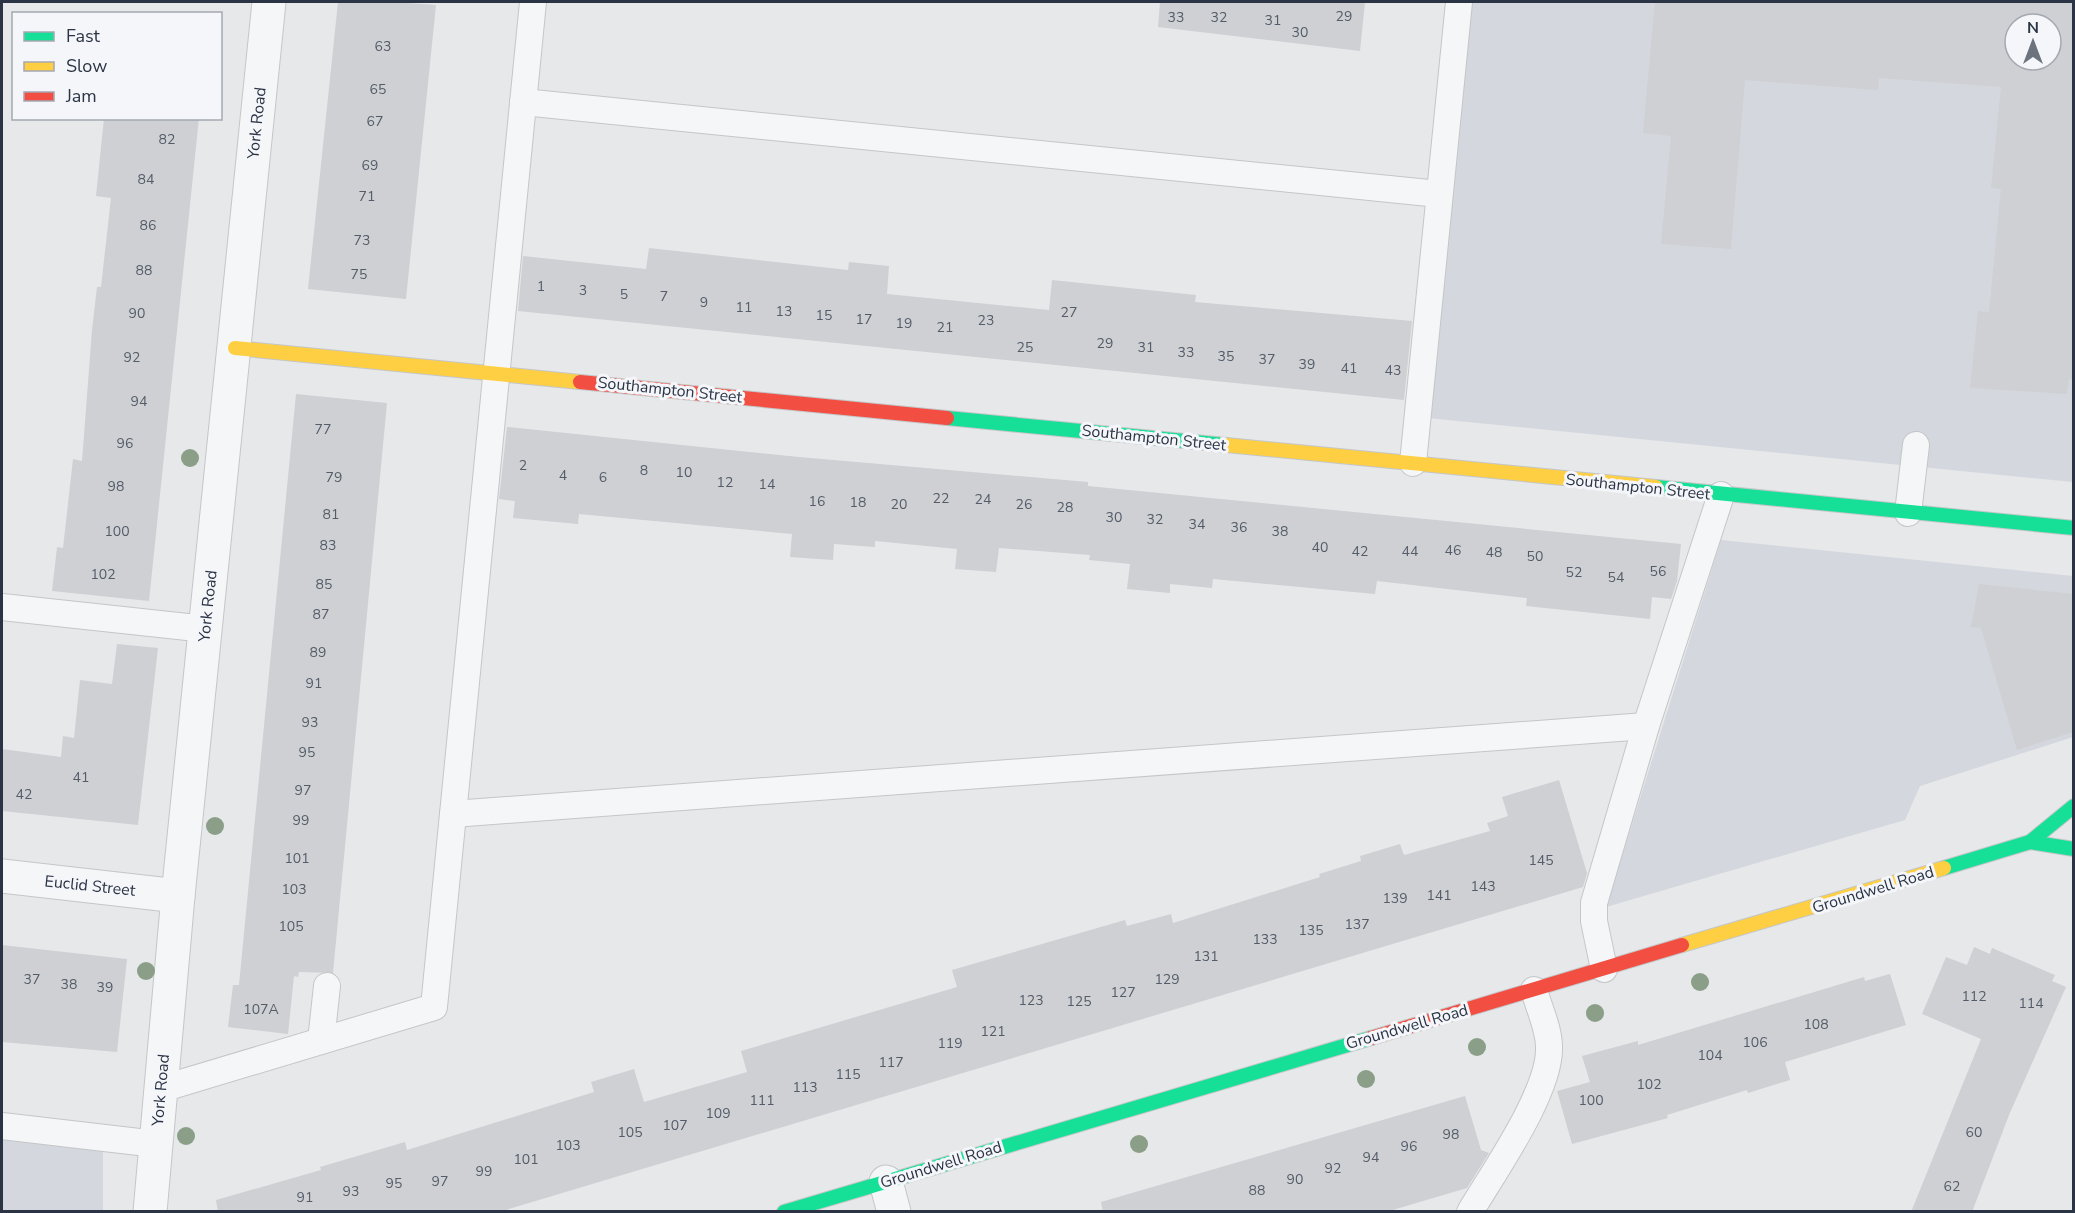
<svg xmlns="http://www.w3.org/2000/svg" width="2075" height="1213" viewBox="0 0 2075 1213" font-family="'Nunito Sans',sans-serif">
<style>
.built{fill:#d4d7dd;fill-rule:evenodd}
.building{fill:#ced0d3;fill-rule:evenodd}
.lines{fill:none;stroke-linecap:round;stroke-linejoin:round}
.lane-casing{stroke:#c4c6c8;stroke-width:28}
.street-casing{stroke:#c4c6c8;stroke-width:35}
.fast-casing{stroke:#c4c6c8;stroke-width:16}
.slow-casing{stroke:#c4c6c8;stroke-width:16}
.jam-casing{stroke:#c4c6c8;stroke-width:16}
.lane{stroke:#f5f6f7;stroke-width:26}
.street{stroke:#f5f6f7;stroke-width:33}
.fast{stroke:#16e098;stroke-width:14}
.slow{stroke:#ffcf43;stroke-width:14}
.jam{stroke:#f24e42;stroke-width:14}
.tree{fill:#8a9e88}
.labels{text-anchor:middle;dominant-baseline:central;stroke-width:6;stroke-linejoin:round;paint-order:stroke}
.number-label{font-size:14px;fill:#545c69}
.street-label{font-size:16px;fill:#2b3445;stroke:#f4f6f9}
</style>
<rect width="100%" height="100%" fill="#e6e8ea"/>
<g class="built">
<path d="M1469,2H2073V482L1427,418ZM2015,24H2051V60H2015Z"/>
<path d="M1721,540L2073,576V737L1920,786L1905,820L1606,907Z"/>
<path d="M2,1136L103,1149V1211L2,1212Z"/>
</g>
<g class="building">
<path d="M338,2H393L436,5L406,299L308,289Z"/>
<path d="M1160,2H1365L1360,51L1158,27Z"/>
<path d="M1655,2H2073V380L2069,379L2067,394L1970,388L1978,311L1989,312L2001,189L1991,188L2001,87L1879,78L1878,90L1745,80L1731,249L1661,244L1671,136L1643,133ZM2015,24H2051V60H2015Z"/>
<path d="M104,118H199L149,601L52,591L57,547L63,548L73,459L82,461L92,330L97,287H101L111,198L96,196Z"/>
<path d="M649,248L848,270L849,262L889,266L887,294L1049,310L1052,280L1196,295L1195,302L1412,321L1404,400L518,311L523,256L646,269Z"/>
<path d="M296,394L387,403L333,973L299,972L298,977L294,976L288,1034L228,1027L233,985H239Z"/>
<path d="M507,427L799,457L1088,482V486L1681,544L1677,581L1671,599L1652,597L1650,619L1526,606L1527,598L1377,581L1375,594L1213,579L1212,588L1170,584V593L1127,589L1130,564L1089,560L1090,555L999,548L996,572L955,569L957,549L875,541V547L834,544L833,560L790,557L792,534L579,514L578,524L513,518L515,501L499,499Z"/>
<path d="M1979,584L2073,594V732L2017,750L1981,628L1971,627Z"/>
<path d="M117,644L158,648L138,825L2,811V749L61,757L63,736L74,738L80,680L112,684Z"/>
<path d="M1559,780L1587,873L1583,887L499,1212H218L216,1200L321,1170L320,1167L405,1142L407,1150L594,1092L591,1082L634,1069L644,1102L747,1072L741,1051L957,987L952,970L1125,920L1127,926L1171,914L1173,923L1320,877L1319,874L1361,861L1360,856L1400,844L1404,855L1490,831L1487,823L1508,816L1502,797Z"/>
<path d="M2,945L127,959L117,1052L2,1042Z"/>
<path d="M1974,947L1990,954L1992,948L2055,975L2052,981L2066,987L2009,1115L1972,1212H1911L1981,1039L1922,1014L1946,957L1967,965Z"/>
<path d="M1890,974L1906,1025L1785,1062L1790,1080L1748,1093L1747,1090L1667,1115L1668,1118L1572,1144L1557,1091L1590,1082L1582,1056L1638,1041V1045L1864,977L1865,981Z"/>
<path d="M1465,1096L1481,1150L1489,1153L1467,1188L1386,1212H1103L1101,1202Z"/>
</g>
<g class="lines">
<g class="lane-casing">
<g id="lane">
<path d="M523,102L1439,194"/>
<path d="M1413,463L1459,2"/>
<path d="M1908,513L1916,445"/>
<path d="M2,607L206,629"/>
<path d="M453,814L1646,726"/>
<path d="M1604,969L1594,921V903L1646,726L1721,495"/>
<path d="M321,1041L327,986"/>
<path d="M161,1089L434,1007L533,2"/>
<path d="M2,1126L156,1144"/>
<path d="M1470,1212C1493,1173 1551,1091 1549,1047C1549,1029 1539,1008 1534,990"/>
</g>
</g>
<g class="street-casing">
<g id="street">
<path d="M2,876L178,896"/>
<path d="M886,1182L894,1212"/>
<path d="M150,1212L178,896L269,2"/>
</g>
</g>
<g class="fast-casing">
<g id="fast">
<path d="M947,418L1226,445"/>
<path d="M1656,487L2074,528"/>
<path d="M2030,842L2074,849"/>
<path d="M1944,868L2030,842L2074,806"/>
<path d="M784,1212L1371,1038"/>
</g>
</g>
<g class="slow-casing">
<g id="slow">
<path d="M235,348L580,382"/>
<path d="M1226,445L1656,487"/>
<path d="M1682,945L1944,868"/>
</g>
</g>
<g class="jam-casing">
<g id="jam">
<path d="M580,382L947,418"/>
<path d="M1371,1038L1682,945"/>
</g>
</g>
<use href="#lane" class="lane"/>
<use href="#street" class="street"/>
<use href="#fast" class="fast"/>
<use href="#slow" class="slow"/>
<use href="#jam" class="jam"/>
</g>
<g class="tree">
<circle cx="190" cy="458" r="9"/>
<circle cx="215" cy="826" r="9"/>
<circle cx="146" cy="971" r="9"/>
<circle cx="1700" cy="982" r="9"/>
<circle cx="1595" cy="1013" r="9"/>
<circle cx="1477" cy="1047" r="9"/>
<circle cx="1366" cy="1079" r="9"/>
<circle cx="186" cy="1136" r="9"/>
<circle cx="1139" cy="1144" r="9"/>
</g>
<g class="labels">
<g class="number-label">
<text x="1344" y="16">29</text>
<text x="1176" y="17">33</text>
<text x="1219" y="17">32</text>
<text x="1273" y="20">31</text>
<text x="1300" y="32">30</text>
<text x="383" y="46">63</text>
<text x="378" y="89">65</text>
<text x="375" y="121">67</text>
<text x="167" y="139">82</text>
<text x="370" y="165">69</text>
<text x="146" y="179">84</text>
<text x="367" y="196">71</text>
<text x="148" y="225">86</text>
<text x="362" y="240">73</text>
<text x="144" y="270">88</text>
<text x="359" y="274">75</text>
<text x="541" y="286">1</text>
<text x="583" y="290">3</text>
<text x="624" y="294">5</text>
<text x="664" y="296">7</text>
<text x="704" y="302">9</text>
<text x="744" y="307">11</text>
<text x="784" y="311">13</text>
<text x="1069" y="312">27</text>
<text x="137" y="313">90</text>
<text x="824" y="315">15</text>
<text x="864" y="319">17</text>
<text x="986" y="320">23</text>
<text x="904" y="323">19</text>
<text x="945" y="327">21</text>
<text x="1105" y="343">29</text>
<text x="1025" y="347">25</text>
<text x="1146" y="347">31</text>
<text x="1186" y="352">33</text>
<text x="1226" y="356">35</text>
<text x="132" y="357">92</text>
<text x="1267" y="359">37</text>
<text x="1307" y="364">39</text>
<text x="1349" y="368">41</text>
<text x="1393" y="370">43</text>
<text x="139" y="401">94</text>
<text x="323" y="429">77</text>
<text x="125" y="443">96</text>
<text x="523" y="465">2</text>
<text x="644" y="470">8</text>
<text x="684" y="472">10</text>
<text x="563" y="475">4</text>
<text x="334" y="477">79</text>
<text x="603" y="477">6</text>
<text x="725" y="482">12</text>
<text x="767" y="484">14</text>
<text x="116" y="486">98</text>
<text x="941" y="498">22</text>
<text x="983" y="499">24</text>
<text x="817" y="501">16</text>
<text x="858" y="502">18</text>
<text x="899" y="504">20</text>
<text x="1024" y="504">26</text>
<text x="1065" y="507">28</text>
<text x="331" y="514">81</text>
<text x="1114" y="517">30</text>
<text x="1155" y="519">32</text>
<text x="1197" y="524">34</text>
<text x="1239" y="527">36</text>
<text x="117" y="531">100</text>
<text x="1280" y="531">38</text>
<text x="328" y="545">83</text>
<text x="1320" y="547">40</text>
<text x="1453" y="550">46</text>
<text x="1360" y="551">42</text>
<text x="1410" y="551">44</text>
<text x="1494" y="552">48</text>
<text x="1535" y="556">50</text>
<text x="1658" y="571">56</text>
<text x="1574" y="572">52</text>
<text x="103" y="574">102</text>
<text x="1616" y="577">54</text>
<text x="324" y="584">85</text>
<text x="321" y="614">87</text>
<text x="318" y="652">89</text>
<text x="314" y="683">91</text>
<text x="310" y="722">93</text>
<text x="307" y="752">95</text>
<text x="81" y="777">41</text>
<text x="303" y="790">97</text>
<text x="24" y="794">42</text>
<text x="301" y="820">99</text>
<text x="297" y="858">101</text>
<text x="1541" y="860">145</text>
<text x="1483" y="886">143</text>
<text x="294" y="889">103</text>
<text x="1439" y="895">141</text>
<text x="1395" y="898">139</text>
<text x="1357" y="924">137</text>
<text x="291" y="926">105</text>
<text x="1311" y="930">135</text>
<text x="1265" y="939">133</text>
<text x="1206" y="956">131</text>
<text x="32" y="979">37</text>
<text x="1167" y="979">129</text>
<text x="69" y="984">38</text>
<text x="105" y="987">39</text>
<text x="1123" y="992">127</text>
<text x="1974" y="996">112</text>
<text x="1031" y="1000">123</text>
<text x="1079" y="1001">125</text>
<text x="2031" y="1003">114</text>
<text x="261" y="1009">107A</text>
<text x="1816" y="1024">108</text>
<text x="993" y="1031">121</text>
<text x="1755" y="1042">106</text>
<text x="950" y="1043">119</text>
<text x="1710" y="1055">104</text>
<text x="891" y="1062">117</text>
<text x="848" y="1074">115</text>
<text x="1649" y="1084">102</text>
<text x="805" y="1087">113</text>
<text x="762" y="1100">111</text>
<text x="1591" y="1100">100</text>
<text x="718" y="1113">109</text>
<text x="675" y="1125">107</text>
<text x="630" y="1132">105</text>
<text x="1974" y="1132">60</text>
<text x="1451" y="1134">98</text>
<text x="568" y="1145">103</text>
<text x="1409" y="1146">96</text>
<text x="1371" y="1157">94</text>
<text x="526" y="1159">101</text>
<text x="1333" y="1168">92</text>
<text x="484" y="1171">99</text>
<text x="1295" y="1179">90</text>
<text x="440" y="1181">97</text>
<text x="394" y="1183">95</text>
<text x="1952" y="1186">62</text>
<text x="1257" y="1190">88</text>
<text x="351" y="1191">93</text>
<text x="305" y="1197">91</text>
</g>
<g class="street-label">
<text transform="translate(257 123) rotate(-84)">York Road</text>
<text transform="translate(670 390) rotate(6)">Southampton Street</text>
<text transform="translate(1154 438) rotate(6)">Southampton Street</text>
<text transform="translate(1638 487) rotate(6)">Southampton Street</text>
<text transform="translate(208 606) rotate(-84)">York Road</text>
<text transform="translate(90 886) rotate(6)">Euclid Street</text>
<text transform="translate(1873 890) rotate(-17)">Groundwell Road</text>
<text transform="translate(1407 1027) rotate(-16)">Groundwell Road</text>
<text transform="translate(161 1090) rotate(-85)">York Road</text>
<text transform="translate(941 1165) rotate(-17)">Groundwell Road</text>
</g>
</g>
<rect width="2075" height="1213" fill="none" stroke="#2b3445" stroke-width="6"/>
<rect x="12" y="12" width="210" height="108" fill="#f4f6f9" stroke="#a4a8b1" stroke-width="1.5"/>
<rect x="24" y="32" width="30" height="9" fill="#16e098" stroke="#a4a8b1" stroke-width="1.5"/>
<text x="66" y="42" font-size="18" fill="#2b3445">Fast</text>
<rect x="24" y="62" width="30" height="9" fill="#ffcf43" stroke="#a4a8b1" stroke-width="1.5"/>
<text x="66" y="72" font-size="18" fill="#2b3445">Slow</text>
<rect x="24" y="92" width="30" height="9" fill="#f24e42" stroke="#a4a8b1" stroke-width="1.5"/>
<text x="66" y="102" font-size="18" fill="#2b3445">Jam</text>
<g transform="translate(2033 42)"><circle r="28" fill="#f4f6f9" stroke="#a4a8b1" stroke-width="1.5"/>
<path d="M0-4.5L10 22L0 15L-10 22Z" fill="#6c737f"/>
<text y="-9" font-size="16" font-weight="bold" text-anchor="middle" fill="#2b3445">N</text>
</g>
</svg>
